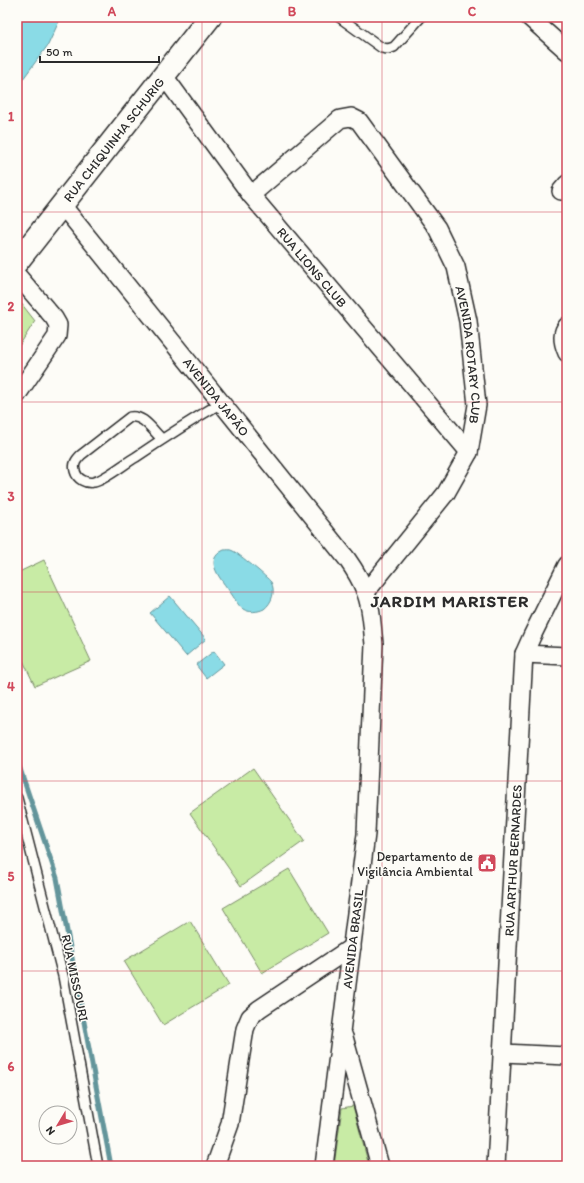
<svg xmlns="http://www.w3.org/2000/svg" width="584" height="1183" viewBox="0 0 584 1183" font-family="Itim,sans-serif">
<style>
.green{fill:#c8eba5;stroke:#7a8b68}
.water{fill:#8adbe6;stroke:#64959b}
.lines{fill:none;stroke-linecap:round;stroke-linejoin:round}
.stream{stroke:#64959b;stroke-width:5}
.lane-casing{stroke:#2b2b2b;stroke-width:12}
.street-casing{stroke:#2b2b2b;stroke-width:20}
.secondary-casing{stroke:#2b2b2b;stroke-width:25}
.lane{stroke:#fdfcf7;stroke-width:9}
.street{stroke:#fdfcf7;stroke-width:17}
.secondary{stroke:#fdfcf7;stroke-width:22}
.grid{fill:none;stroke:#d1495b;stroke-width:1;stroke-opacity:0.55}
.labels{text-anchor:middle;dominant-baseline:central;stroke-width:3;stroke-linejoin:round;paint-order:stroke}
.street-label{font-size:13px;fill:#2b2b2b;stroke:#fdfcf7}
.poi-label{font-size:13px;fill:#2b2b2b;stroke:#fdfcf7;text-anchor:end}
.district-label{font-size:17px;font-weight:bold;letter-spacing:1px;fill:#2b2b2b;stroke:#fdfcf7}
.neatline{fill:none;stroke:#d1495b;stroke-width:1.5}
.grid-label{font-size:13px;text-anchor:middle;font-weight:bold;fill:#d1495b}
</style>
<rect width="100%" height="100%" fill="#fdfcf7"/>
<filter id="ink" filterUnits="userSpaceOnUse"><feTurbulence type="fractalNoise" baseFrequency=".025" numOctaves="2"/><feDisplacementMap in="SourceGraphic" scale="8" xChannelSelector="R" yChannelSelector="G"/><feConvolveMatrix kernelMatrix="1 2 1 2 8 2 1 2 1" color-interpolation-filters="sRGB"/></filter>
<g filter="url(#ink)">
<g class="green">
<path d="M17,298L35,321L17,349Z"/>
<path d="M44,560L91,661L35,686L17,648V573Z"/>
<path d="M253,768L304,841L241,886L190,813Z"/>
<path d="M289,869L328,933L262,973L223,908Z"/>
<path d="M190,921L229,985L163,1025L124,961Z"/>
<path d="M353,1106L369,1166H334L342,1108Z"/>
</g>
<g class="water">
<path d="M17,17H61L48,45L17,87Z"/>
<path d="M224,550C227,550 230,549 233,551C238,553 268,578 271,582C276,591 272,603 264,609C258,612 249,613 243,609C238,606 234,597 230,592C222,580 202,560 224,550Z"/>
<path d="M170,596L206,639L186,656L150,613Z"/>
<path d="M214,651L224,664L206,678L196,665Z"/>
</g>
<g class="lines">
<path class="stream" d="M17,760L57,878L111,1166"/>
<g class="lane-casing">
<g id="lane">
<path d="M339,17L382,48L388,49L394,47L421,17"/>
<path d="M162,439C153,431 143,414 130,417L81,455C76,460 73,464 75,471C77,479 86,484 94,482C105,480 125,463 136,457C164,438 192,420 221,403"/>
<path d="M17,798L63,976L98,1166"/>
</g>
</g>
<g class="street-casing">
<g id="street">
<path d="M529,17L567,51"/>
<path id="s1" d="M164,76L251,195L469,452"/>
<path d="M561,191L567,184"/>
<path id="s2" d="M251,195L340,119L351,117L359,121L437,228L456,267L468,321L477,405L469,452L446,493L366,592"/>
<path id="s3" d="M62,205L347,559C354,569 361,580 365,591C372,607 372,627 374,644L366,834L324,1166"/>
<path d="M17,275L54,318L58,325L57,336L17,395"/>
<path d="M567,326C560,334 563,344 567,353"/>
<path d="M524,654L567,656"/>
<path d="M344,1037L380,1166"/>
<path d="M503,1053L567,1056"/>
<path d="M215,1166L230,1124L245,1029L250,1017L259,1009L352,947"/>
<path id="s4" d="M496,1166L524,654L532,636L567,565"/>
</g>
</g>
<g class="secondary-casing">
<g id="secondary">
<path id="s5" d="M17,262L210,17"/>
</g>
</g>
<use href="#lane" class="lane"/>
<use href="#street" class="street"/>
<use href="#secondary" class="secondary"/>
</g>
</g>
<path class="grid" d="M202,17V1166M382,17V1166M17,212H567M17,402H567M17,592H567M17,781H567M17,971H567"/>
<defs>
<g id="civic-square" transform="scale(1)"><rect x="-9" y="-9" width="18" height="18" rx="4" fill="#d1495b" stroke="#fdfcf7"/><path d="M-.6-6.5H3V-4.5H.6V-3L4-1V1h2V6H-6V1h2V-1L-.6-3ZM-1.2 2.5V6h2.4V2.5Z" fill="#fff"/></g>
</defs>
<g fill-rule="evenodd">
<use href="#civic-square" x="487" y="863"/>
</g>
<g class="labels">
<g class="street-label">
<text stroke="none"><textPath href="#s5" startOffset="156">RUA CHIQUINHA SCHURIG</textPath></text>
<text stroke="none"><textPath href="#s1" startOffset="242">RUA LIONS CLUB</textPath></text>
<text stroke="none"><textPath href="#s2" startOffset="402">AVENIDA ROTARY CLUB</textPath></text>
<text stroke="none"><textPath href="#s3" startOffset="246">AVENIDA JAPÃO</textPath></text>
<text stroke="none"><textPath href="#s4" startOffset="306">RUA ARTHUR BERNARDES</textPath></text>
<text transform="translate(353 939) rotate(-83)">AVENIDA BRASIL</text>
<text transform="translate(75 978) rotate(78)">RUA MISSOURI</text>
</g>
<g class="poi-label">
<text x="473" y="856">Departamento de<tspan x="473" dy="15">Vigilância Ambiental</tspan></text>
</g>
<g class="district-label">
<text x="450" y="601">JARDIM MARISTER</text>
</g>
</g>
<rect width="584" height="1183" fill="none" stroke="#fdfcf7" stroke-width="44"/>
<g transform="translate(58 1125) rotate(232)"><circle r="19" fill="#fdfcf7" stroke="#a9a8a5"/>
<path d="M0-3L7 15L0 10L-7 15Z" fill="#d1495b"/>
<text y="-6" font-size="11" font-weight="bold" text-anchor="middle" fill="#2b2b2b">N</text>
</g>
<path d="M40 56v6h119v-6" fill="none" stroke="#2b2b2b" stroke-width="2"/>
<text x="46" y="56" font-size="12" fill="#2b2b2b" stroke="#fdfcf7" stroke-width="3" paint-order="stroke">50 m</text>
<rect x="22" y="22" width="540" height="1139" class="neatline"/>
<g class="grid-label">
<text x="112" y="16">A</text>
<text x="292" y="16">B</text>
<text x="472" y="16">C</text>
<text x="11" y="121">1</text>
<text x="11" y="311">2</text>
<text x="11" y="501">3</text>
<text x="11" y="691">4</text>
<text x="11" y="881">5</text>
<text x="11" y="1071">6</text>
</g>
</svg>
